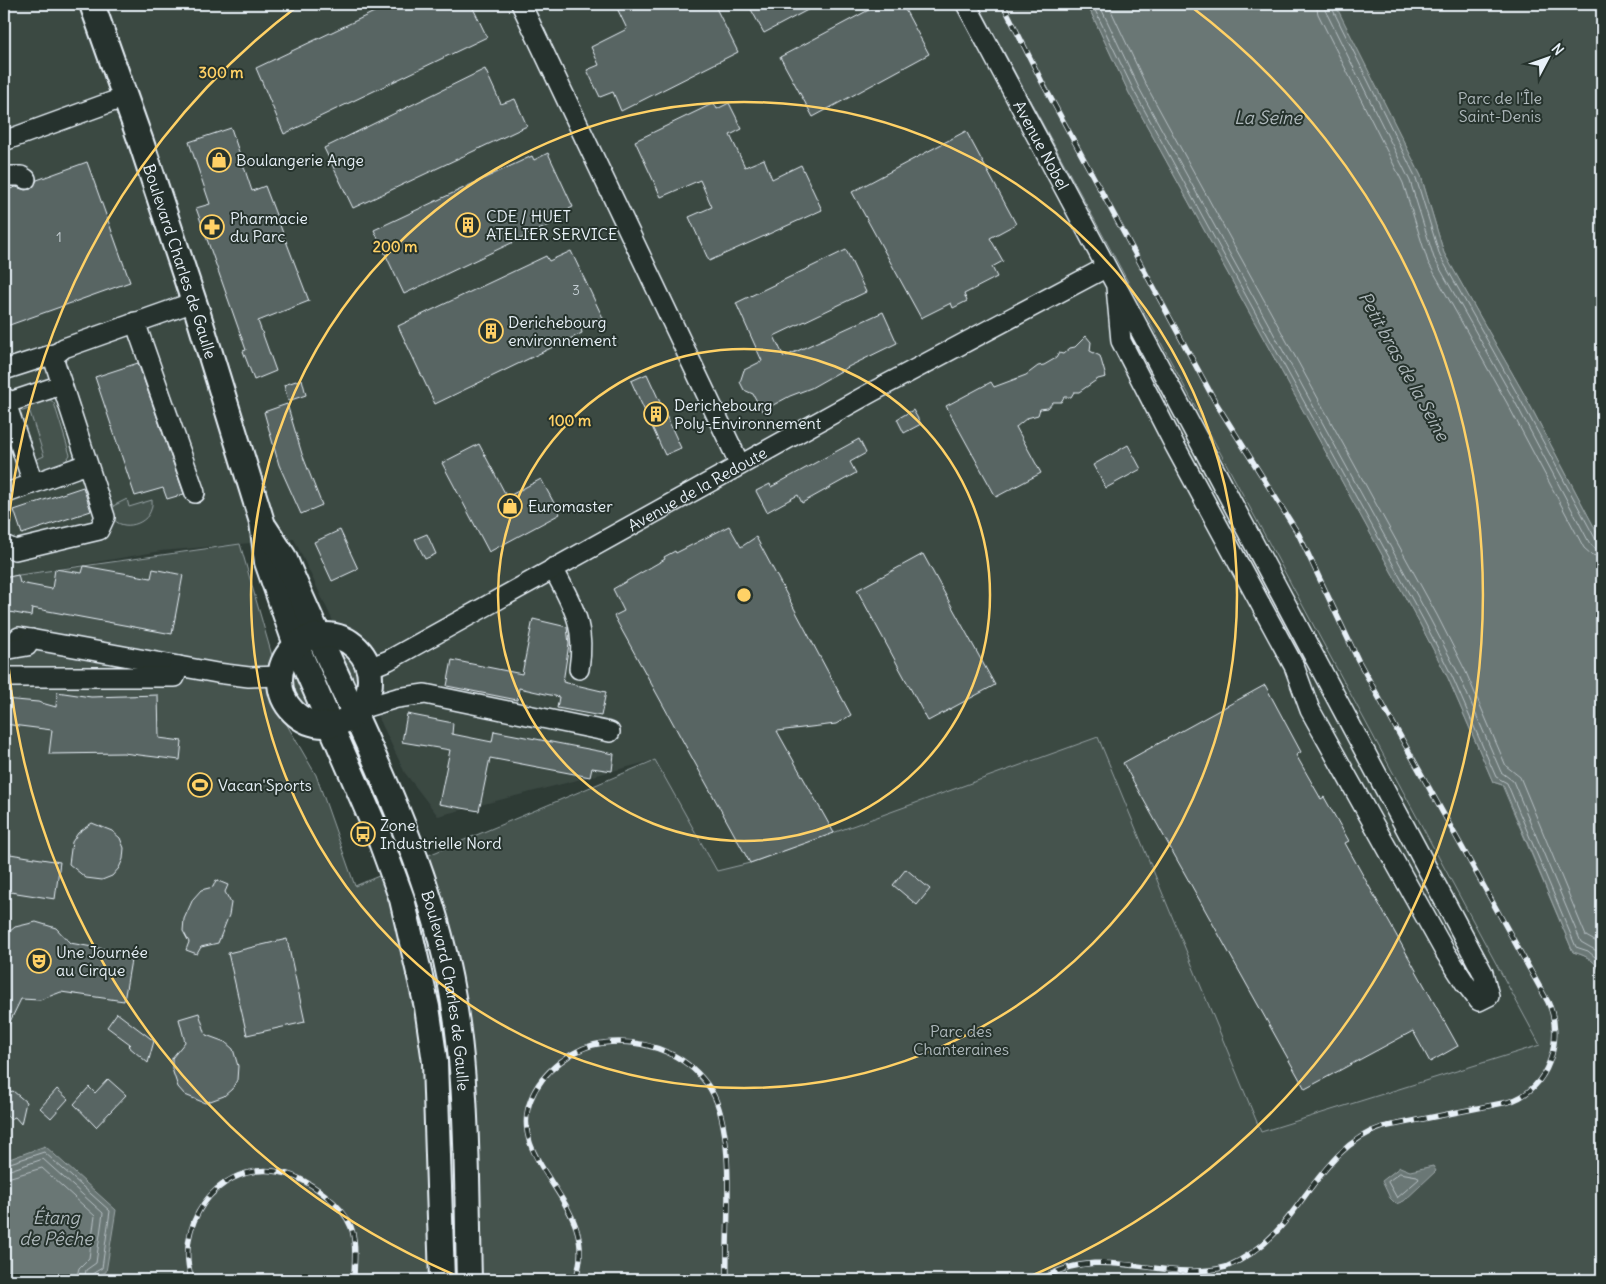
<svg xmlns="http://www.w3.org/2000/svg" width="1606" height="1284" viewBox="0 0 1606 1284" font-family="Delius,sans-serif">
<style>
.built{fill:#3b4843}
.green{fill:#45524e;stroke:#96a2a3}
.water{fill:#6b7775;stroke:#9da8a9}
.lines{fill:none;stroke-linecap:round;stroke-linejoin:round}
.shore{stroke:#b6c0c4;stroke-width:1}
.building{fill:#596563;stroke:#e8f1f8}
.minor-casing{stroke:#e8f1f8;stroke-width:22}
.major-casing{stroke:#e8f1f8;stroke-width:28}
.minor{stroke:#26332d;stroke-width:19}
.major{stroke:#26332d;stroke-width:24}
.rail-casing{stroke:#e8f1f8;stroke-width:5.5}
.rail{stroke:#26332d;stroke-width:4;stroke-dasharray:11;stroke-linecap:butt}
.ring{fill:none;stroke:#ffd166;stroke-width:2.5}
.labels{text-anchor:middle;dominant-baseline:central;stroke-width:4;stroke-linejoin:round;paint-order:stroke}
.number-label{font-size:14px;fill:#c4ced3}
.park-label{font-size:16px;fill:#afb9bc;stroke:#26332d}
.street-label{font-size:16px;fill:#e8f1f8;stroke:#26332d}
.poi-label{font-size:16px;fill:#e8f1f8;stroke:#26332d;text-anchor:start}
.water-label{font-size:18px;font-style:italic;fill:#b0babd;stroke:#26332d}
.centre{fill:#ffd166;stroke:#26332d;stroke-width:2.5}
.ring-label{font-size:15px;text-anchor:middle;font-weight:bold;fill:#ffd166;stroke:#26332d;stroke-width:4;stroke-linejoin:round;paint-order:stroke}
</style>
<rect width="100%" height="100%" fill="#2e3b35"/>
<filter id="ink" filterUnits="userSpaceOnUse"><feTurbulence type="fractalNoise" baseFrequency=".02" numOctaves="2"/><feDisplacementMap in="SourceGraphic" scale="10" xChannelSelector="R" yChannelSelector="G"/><feConvolveMatrix kernelMatrix="1 2 1 2 8 2 1 2 1" color-interpolation-filters="sRGB"/></filter>
<g filter="url(#ink)">
<path class="built" d="M4,4H978L1541,1045L1261,1132L1098,737L750,863L717,872L655,760L438,816L405,773L294,539L161,551L4,578Z"/>
<g class="green">
<path d="M978,4H1087L1129,93L1420,624L1448,678L1493,782L1502,785L1573,952C1588,956 1596,961 1602,975V1280H4V578L19,575L240,544L273,659L269,687L275,704L316,775L355,886L655,760L717,871L750,863L1098,737L1261,1132L1540,1045Z"/>
<path d="M1334,4H1602V542L1524,394L1444,253L1421,176Z"/>
<path d="M48,398L54,403L70,455L65,462L36,471L33,461L44,456L29,409L17,413L19,407Z"/>
<path d="M127,499L129,507L152,500C155,531 104,534 113,506Z"/>
<path d="M337,648C355,657 363,673 358,693Z"/>
<path d="M312,650L339,706L336,711L310,652Z"/>
<path d="M292,665L313,714C294,708 281,682 292,665Z"/>
</g>
<g class="water">
<path d="M1087,4H1334L1339,12L1421,176L1444,253L1524,394L1602,542V975C1596,961 1588,956 1573,952L1503,785L1493,782L1448,678L1420,624L1129,93Z"/>
<path d="M45,1146L116,1210L106,1272L95,1277V1280H4V1161Z"/>
<path d="M1433,1166L1436,1171L1404,1201L1396,1204L1390,1198L1382,1181L1400,1167L1410,1171Z"/>
</g>
<g class="lines">
<g class="shore">
<path d="M1092,4L1134,91L1424,621L1452,676L1496,777L1507,783L1576,947L1588,951L1602,963"/>
<path d="M1099,4L1139,88L1430,619L1458,673L1501,772L1513,781L1581,942L1602,954"/>
<path d="M1108,4L1146,85L1437,615L1465,670L1506,766L1520,777L1586,936L1602,945"/>
<path d="M1316,4L1318,14L1403,183L1428,262L1507,403L1584,548L1592,555L1602,557"/>
<path d="M1324,4L1325,10L1410,181L1434,258L1514,400L1590,544L1596,549L1602,550"/>
<path d="M1330,4L1416,178L1440,256L1519,397L1596,540L1602,543"/>
<path d="M4,1165L44,1152L110,1211L102,1268L92,1274L90,1280"/>
<path d="M4,1172L43,1159L103,1213L96,1263L86,1270L84,1280"/>
<path d="M1400,1173L1417,1176L1419,1179L1397,1198L1388,1182Z"/>
<path d="M4,1179L42,1168L95,1216L89,1258L79,1268L76,1280"/>
</g>
</g>
<g class="building">
<path d="M391,4H471L487,37L284,134L256,68Z"/>
<path d="M615,4H714L738,52L621,111L613,92L600,97L587,70L599,65L591,47L627,29Z"/>
<path d="M748,4H819L764,33Z"/>
<path d="M880,4H902L929,54L813,117L780,57Z"/>
<path d="M485,69L501,104L515,99L527,126L353,208L324,148Z"/>
<path d="M714,103L717,109L729,103L742,129L730,135L745,167L764,159L772,179L801,165L822,210L709,261L689,217L712,207L700,180L661,197L635,141Z"/>
<path d="M231,128L252,191L265,186L309,301L258,321L276,371L254,380L243,351L246,350L196,208L210,204L189,142Z"/>
<path d="M966,131L1016,224L990,238L1003,261L992,267L997,277L964,294L967,301L953,308L951,303L921,318L852,192Z"/>
<path d="M548,153L573,207L560,213L562,219L404,294L374,230L532,156L534,160Z"/>
<path d="M87,162L130,282L4,327V191L16,187L25,190L31,189L37,180Z"/>
<path d="M846,250L866,292L774,336L784,357L883,312L897,343L850,366L811,388L790,396L762,411L753,394L744,390L740,382L744,370L762,361L736,303Z"/>
<path d="M571,251L603,318L581,329L582,333L435,404L398,326L546,256L549,261Z"/>
<path d="M1086,336L1091,342L1090,351L1100,356L1106,377L1098,379L1079,392H1074L1071,397H1064L1061,402H1053L1048,408L1040,409L1038,415L1027,418L1016,427L1041,473L996,497L946,406L991,382L994,387L1026,375L1038,366L1044,365L1056,358L1059,353L1063,354L1070,348L1075,347Z"/>
<path d="M138,363L184,494L167,499L163,488L135,496L95,377Z"/>
<path d="M647,374L681,448L665,455L631,381Z"/>
<path d="M302,379L306,395L288,401L284,385Z"/>
<path d="M287,404L302,454L322,505L301,514L279,465L264,412Z"/>
<path d="M913,410L921,424L904,433L897,419Z"/>
<path d="M859,439L866,453L850,462L856,473L802,503L798,495L767,512L756,491L770,484L771,487Z"/>
<path d="M479,444L507,497L541,479L560,514L489,552L442,463Z"/>
<path d="M1128,445L1141,469L1106,488L1093,465Z"/>
<path d="M83,487L91,511L22,534L14,510Z"/>
<path d="M729,526L741,547L756,537L851,715L836,724L777,731L834,833L750,863L614,616L624,611L613,589L665,559L664,557L675,551L676,553Z"/>
<path d="M340,530L358,569L332,581L314,542Z"/>
<path d="M427,534L436,554L425,559L415,539Z"/>
<path d="M923,554L995,685L928,721L857,590Z"/>
<path d="M84,566L151,578L153,569L183,575L172,634L32,608L31,616L4,611V578L18,575L20,583L52,589L55,569L82,573Z"/>
<path d="M533,619L567,627L569,644L563,682L606,692L601,716L557,708L559,697L519,688L517,700L447,686L452,660L522,674Z"/>
<path d="M1265,685L1301,752L1296,755L1321,799L1324,797L1349,841L1345,843L1458,1046L1430,1062L1413,1031L1305,1089L1123,763Z"/>
<path d="M57,692L91,697L158,695L159,738L182,741L180,760L123,753L49,754L52,730L4,724V699L38,702L56,707Z"/>
<path d="M407,714L453,723L452,734L492,742L494,731L614,754L612,771L592,768L590,777L490,758L479,811L439,804L450,750L402,742Z"/>
<path d="M92,823L112,831L120,838L124,848L123,859L119,868L112,876L102,880L86,878L69,864L72,842L78,833Z"/>
<path d="M10,854L60,862L55,899L4,891Z"/>
<path d="M906,869L930,889L917,905L893,885Z"/>
<path d="M216,880L228,885L225,892L231,903L229,915L218,943L201,947L197,954L186,950L189,942L183,931L184,919L193,899L201,890L213,887Z"/>
<path d="M36,922L56,928L70,943L132,954L124,1001L61,992L40,1000L21,999L4,1034V936L15,927Z"/>
<path d="M287,939L305,1022L247,1035L228,953Z"/>
<path d="M117,1013L154,1041L148,1063L128,1046L130,1044L107,1027Z"/>
<path d="M199,1013L206,1035L225,1042L233,1049L238,1066L237,1080L232,1089L224,1096L205,1103L185,1095L178,1087L172,1069V1058L185,1042L179,1019Z"/>
<path d="M108,1079L126,1095L96,1127L74,1104L89,1087L95,1093Z"/>
<path d="M57,1089L68,1099L51,1118L40,1108Z"/>
<path d="M13,1091L26,1102L21,1124L15,1117L10,1119L4,1112V1094Z"/>
</g>
<g class="lines">
<g class="minor-casing">
<g id="minor">
<path d="M521,4L740,465"/>
<path id="s1" d="M966,4L1483,973L1489,996L1479,1001L1465,983L1445,952L1310,710L1294,666L1175,446L1121,341L1116,287"/>
<path d="M4,141L125,97"/>
<path d="M4,176H21L26,179"/>
<path d="M135,322L195,493"/>
<path d="M4,370L57,353"/>
<path d="M4,397L33,483"/>
<path d="M4,404L61,385"/>
<path d="M4,494L87,464"/>
<path d="M4,545L15,550L99,530L105,517L53,357L64,348L194,302"/>
<path d="M553,568C573,607 586,624 579,669"/>
<path d="M19,637L217,673L249,677L280,676"/>
<path d="M4,650L27,646L31,639"/>
<path id="s2" d="M369,668L389,660L872,392L1105,268"/>
<path d="M6,677H175L179,666"/>
<path d="M360,709L397,698L425,694L610,732"/>
</g>
</g>
<g class="major-casing">
<g id="major">
<path id="s3" d="M92,4L141,142L198,314L262,522L267,562L296,645L380,839L402,899L427,1007L435,1062L442,1280"/>
<path id="s4" d="M265,528L284,557C336,683 405,804 440,936C470,1049 466,1165 469,1280"/>
<circle cx="325" cy="680" r="45"/>
</g>
</g>
<use href="#minor" class="minor"/>
<use href="#major" class="major"/>
<g class="rail-casing">
<g id="rail">
<path d="M1003,4L1042,82L1216,403L1299,535L1358,660L1548,1002C1565,1037 1549,1091 1508,1102L1383,1127C1333,1142 1309,1197 1276,1232C1262,1247 1245,1259 1226,1267C1164,1284 1102,1241 1041,1280"/>
<path d="M192,1280C174,1228 214,1165 273,1171C292,1173 310,1183 325,1195C335,1203 346,1213 351,1227C357,1243 354,1263 354,1280"/>
<path d="M575,1280C604,1204 504,1165 531,1099C541,1072 575,1046 603,1043C626,1040 647,1043 669,1053C686,1061 701,1074 711,1090C737,1134 725,1228 727,1280"/>
</g>
</g>
<use href="#rail" class="rail"/>
</g>
</g>
<g class="ring">
<circle cx="744" cy="595" r="246"/>
<circle cx="744" cy="595" r="493"/>
<path d="M467 1280A739 739 0 0 1 299 5M1189 5A739 739 0 0 1 1021 1280"/>
</g>
<defs>
<g id="shop-ring" transform="scale(1.25)"><circle r="9.5" fill="#26332d" stroke="#ffd166" stroke-width="1.5"/><path d="M-5-2.5h2.3a2.7 3.5 0 0 1 5.4 0H5L5.5 6h-11ZM-1.5-2.5h3a1.5 2.3 0 0 0-3 0Z" fill="#ffd166"/></g>
<g id="building-ring" transform="scale(1.25)"><circle r="9.5" fill="#26332d" stroke="#ffd166" stroke-width="1.5"/><path d="M-4-6H4V6H1V3H-1V6H-4ZM-2.5-4.3h1.7v1.8h-1.7ZM.8-4.3h1.7v1.8H.8ZM-2.5-1h1.7V.8h-1.7ZM.8-1h1.7V.8H.8Z" fill="#ffd166"/></g>
<g id="pharmacy-ring" transform="scale(1.25)"><circle r="9.5" fill="#26332d" stroke="#ffd166" stroke-width="1.5"/><path d="M-2-6h4v4h4v4h-4v4h-4v-4h-4v-4h4Z" fill="#ffd166"/></g>
<g id="stadium-ring" transform="scale(1.25)"><circle r="9.5" fill="#26332d" stroke="#ffd166" stroke-width="1.5"/><path d="M0-5a6.5 5 0 1 0 0 10a6.5 5 0 1 0 0-10ZM-3.5-1.8h7v3.6h-7Z" fill="#ffd166"/></g>
<g id="bus-ring" transform="scale(1.25)"><circle r="9.5" fill="#26332d" stroke="#ffd166" stroke-width="1.5"/><path d="M-5-6H5V4H4V6H2V4H-2V6H-4V4H-5ZM-3.5-4V0h7V-4ZM-3.5 1.2v1.5H-2V1.2ZM2 1.2v1.5H3.5V1.2Z" fill="#ffd166"/></g>
<g id="theatre-ring" transform="scale(1.25)"><circle r="9.5" fill="#26332d" stroke="#ffd166" stroke-width="1.5"/><path d="M-5-5.5Q0-4 5-5.5V0Q5 5 0 6Q-5 5-5 0ZM-3.3-2.5H-1v1.5H-3.3ZM1-2.5H3.3v1.5H1ZM-2.8 1Q0 5.5 2.8 1Z" fill="#ffd166"/></g>
</defs>
<g fill-rule="evenodd">
<use href="#shop-ring" x="219" y="160"/>
<use href="#building-ring" x="468" y="225"/>
<use href="#pharmacy-ring" x="212" y="227"/>
<use href="#building-ring" x="491" y="331"/>
<use href="#building-ring" x="656" y="414"/>
<use href="#shop-ring" x="510" y="506"/>
<use href="#stadium-ring" x="200" y="785"/>
<use href="#bus-ring" x="363" y="834"/>
<use href="#theatre-ring" x="39" y="961"/>
</g>
<g class="labels">
<g class="number-label">
<text x="59" y="237">1</text>
<text x="576" y="290">3</text>
</g>
<g class="park-label">
<text x="1500" y="98">Parc de l'Île<tspan x="1500" dy="18">Saint-Denis</tspan></text>
<text x="961" y="1031">Parc des<tspan x="961" dy="18">Chanteraines</tspan></text>
</g>
<g class="street-label">
<text stroke="none"><textPath href="#s1" startOffset="160">Avenue Nobel</textPath></text>
<text stroke="none"><textPath href="#s3" startOffset="272">Boulevard Charles de Gaulle</textPath></text>
<text stroke="none"><textPath href="#s2" startOffset="374">Avenue de la Redoute</textPath></text>
<text stroke="none"><textPath href="#s4" startOffset="500">Boulevard Charles de Gaulle</textPath></text>
</g>
<g class="poi-label">
<text x="236" y="160">Boulangerie Ange</text>
<text x="486" y="216">CDE / HUET<tspan x="486" dy="18">ATELIER SERVICE</tspan></text>
<text x="230" y="218">Pharmacie<tspan x="230" dy="18">du Parc</tspan></text>
<text x="508" y="322">Derichebourg<tspan x="508" dy="18">environnement</tspan></text>
<text x="674" y="405">Derichebourg<tspan x="674" dy="18">Poly-Environnement</tspan></text>
<text x="528" y="506">Euromaster</text>
<text x="218" y="785">Vacan'Sports</text>
<text x="380" y="825">Zone<tspan x="380" dy="18">Industrielle Nord</tspan></text>
<text x="56" y="952">Une Journée<tspan x="56" dy="18">au Cirque</tspan></text>
</g>
<g class="water-label">
<text x="1268" y="117">La Seine</text>
<text transform="translate(1404 366) rotate(61)">Petit bras de la Seine</text>
<text x="56" y="1217">Étang<tspan x="56" dy="21">de Pêche</tspan></text>
</g>
</g>
<circle cx="744" cy="595" r="8" class="centre"/>
<g class="ring-label">
<text x="221" y="78">300 m</text>
<text x="395" y="252">200 m</text>
<text x="570" y="426">100 m</text>
</g>
<rect width="1606" height="1284" fill="none" stroke="#26332d" stroke-width="20"/>
<rect x="10" y="10" width="1586" height="1264" fill="none" stroke="#e8f1f8" stroke-width="2" filter="url(#ink)"/>
<g transform="translate(1548 58) rotate(49)" stroke="#26332d" stroke-width="4" paint-order="stroke">
<path d="M0-4L9 19L0 12L-9 19Z" fill="#e8f1f8"/>
<text y="-8" font-size="14" font-weight="bold" text-anchor="middle" fill="#e8f1f8">N</text>
</g>
</svg>
